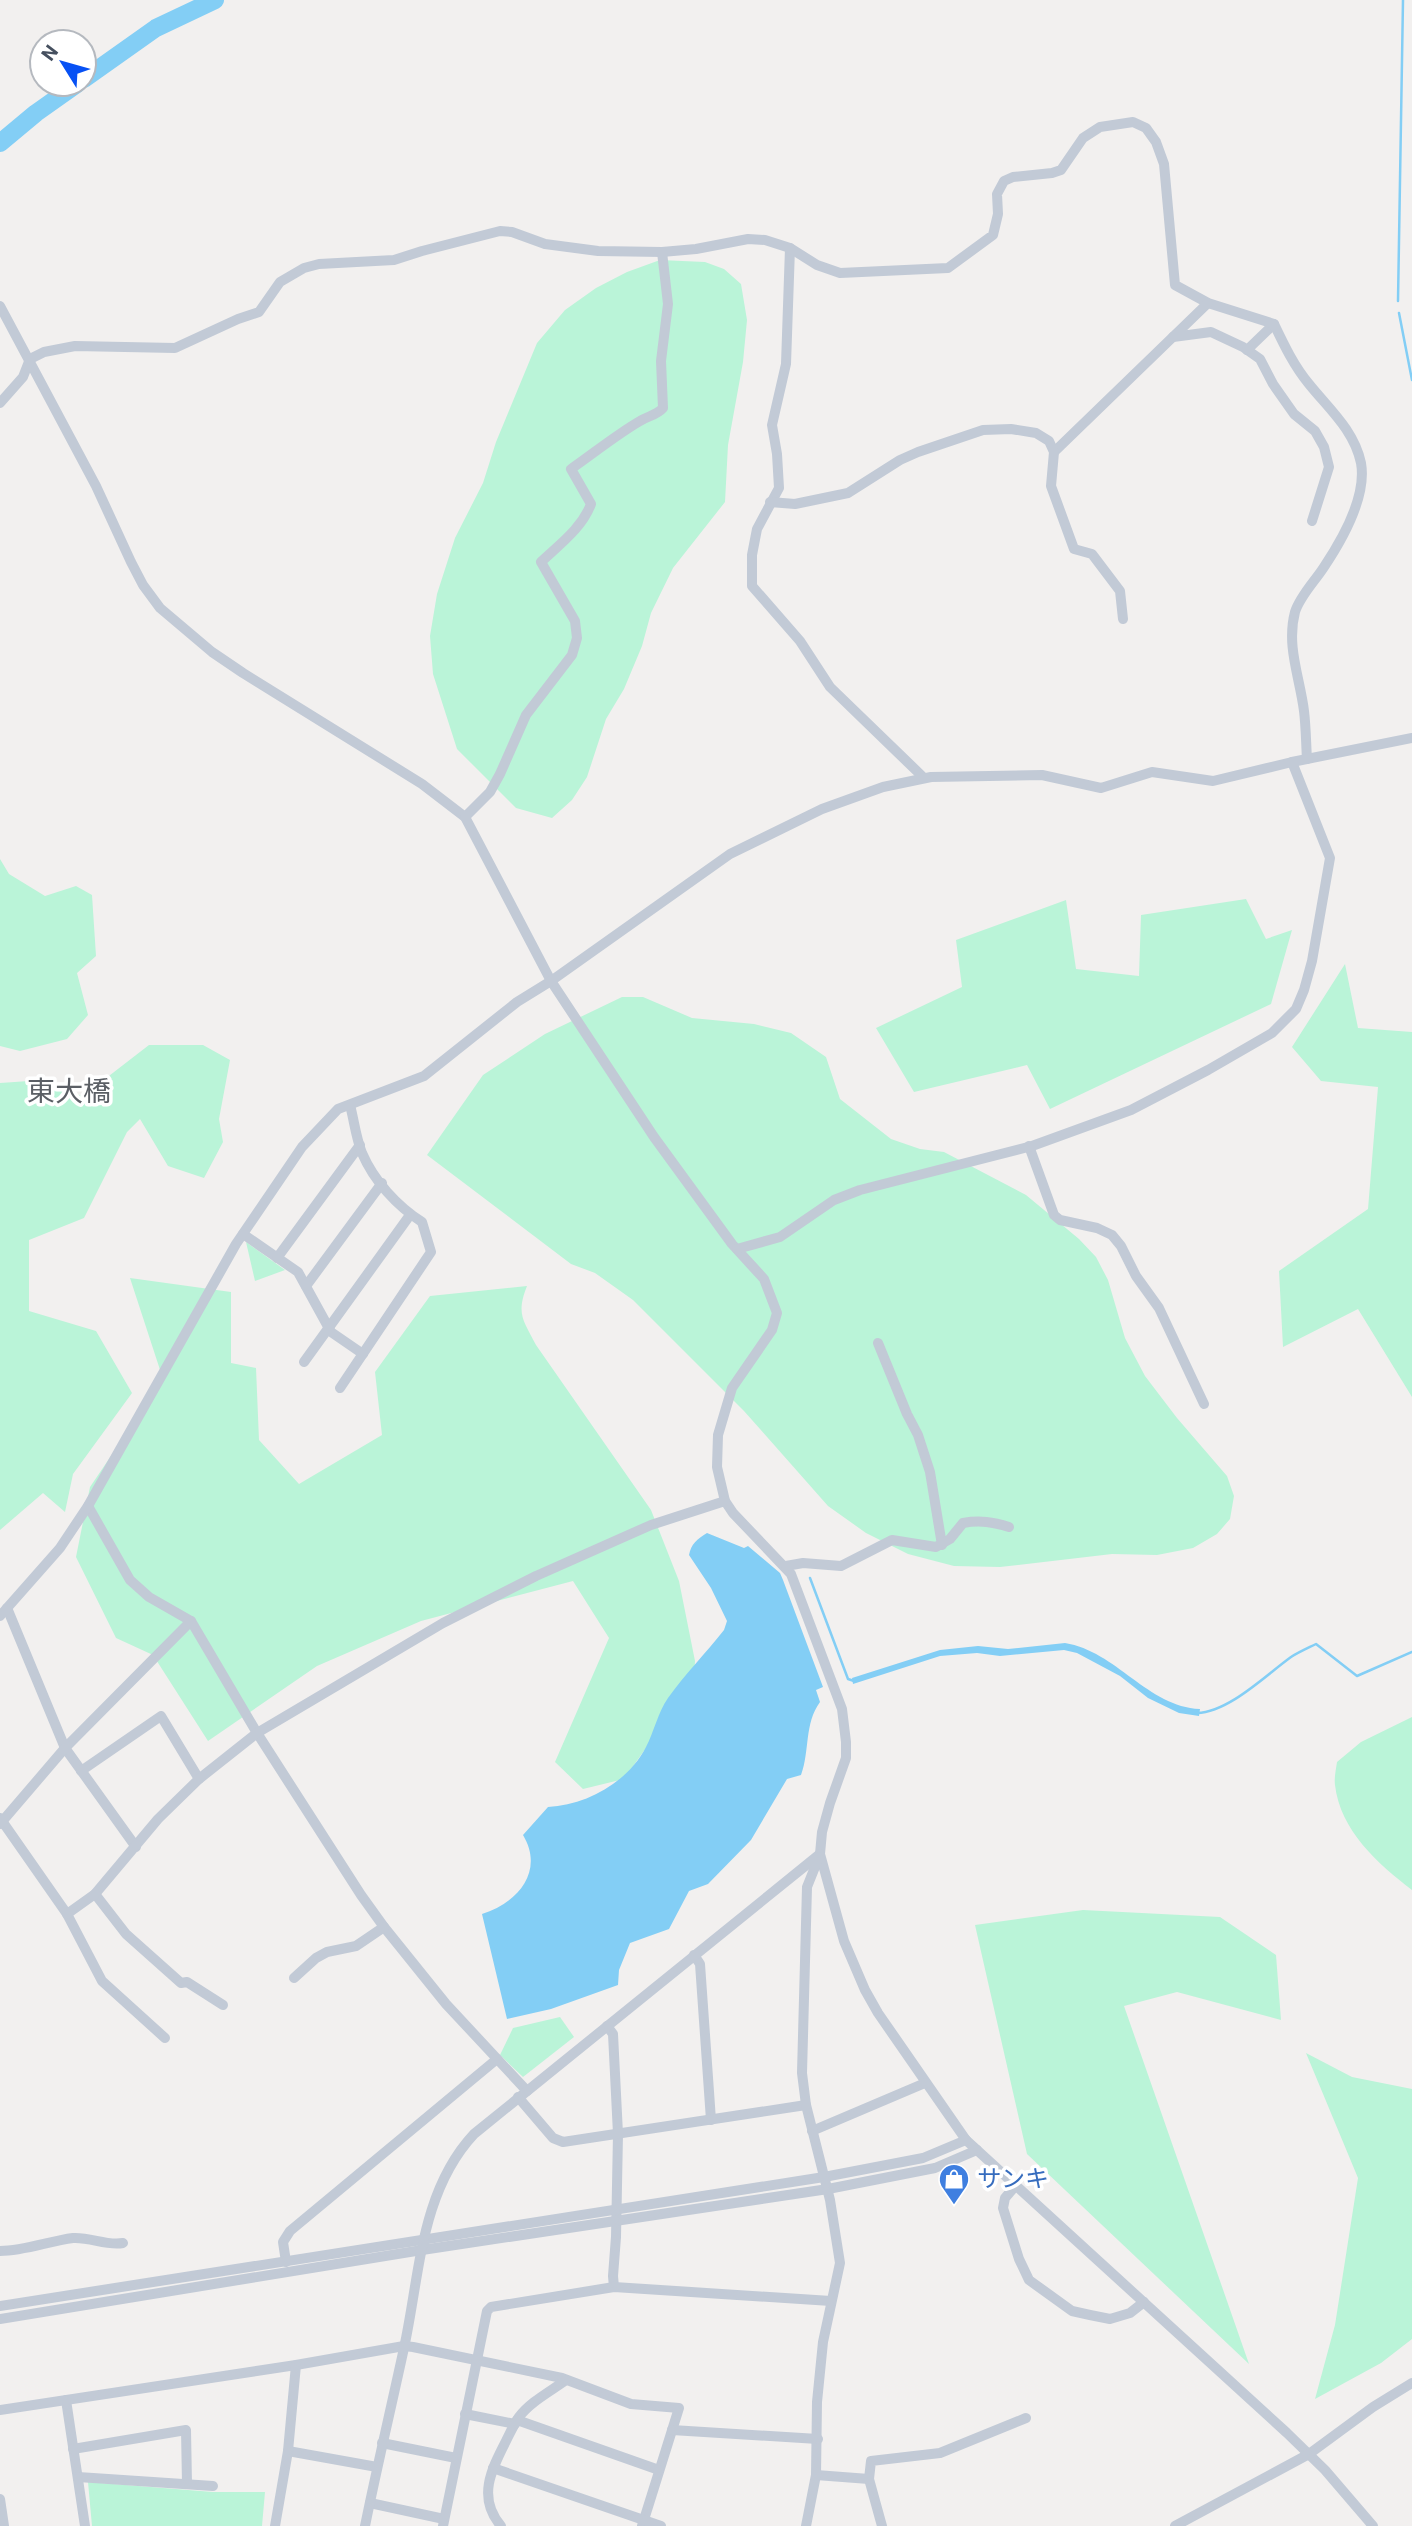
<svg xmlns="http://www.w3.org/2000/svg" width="1412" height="2526" viewBox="0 0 1412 2526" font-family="Roboto,'Noto Sans JP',sans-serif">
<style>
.green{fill:#baf4d8}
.water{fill:#83cef5}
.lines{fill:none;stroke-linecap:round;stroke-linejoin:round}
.stream{stroke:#83cef5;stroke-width:2.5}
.river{stroke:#83cef5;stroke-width:18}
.minor{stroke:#c2cad6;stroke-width:10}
.labels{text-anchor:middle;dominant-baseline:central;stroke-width:7;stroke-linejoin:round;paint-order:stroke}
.shop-label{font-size:24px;fill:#366cbe;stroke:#fff;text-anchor:start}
.quarter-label{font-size:28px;fill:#5b5f65;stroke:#fff}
</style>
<rect width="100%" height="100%" fill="#f2f0ef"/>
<g class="green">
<path d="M660,260L705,262L724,269L741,284L747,320L743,362L728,445L725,502L673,568L651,613L642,646L624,689L606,719L587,777L572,800L552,818L516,808L457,749L433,674L430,636L437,594L455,538L483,483L496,442L537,343L565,310L596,288L627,272Z"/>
<path d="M0,859L9,874L45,896L76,886L92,895L96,956L77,973L88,1015L67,1039L20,1051L0,1046Z"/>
<path d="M1246,899L1266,939L1292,930L1271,1004L1050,1109L1027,1065L914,1092L876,1028L962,987L956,940L1066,900L1076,969L1139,976L1141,915Z"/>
<path d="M1345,964L1358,1028L1412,1032V1397L1358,1309L1283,1347L1279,1271L1368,1209L1378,1087L1321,1081L1292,1047Z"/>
<path d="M622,997H643L692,1018L754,1024L791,1033L826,1057L840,1099L891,1139L920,1149L944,1152L1026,1195L1079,1239L1096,1257L1108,1280L1125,1338L1145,1376L1177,1418L1227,1476L1234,1496L1230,1519L1217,1534L1193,1548L1157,1555L1112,1554L1000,1567L954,1566L908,1554L866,1533L828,1506L744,1411L633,1300L595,1273L571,1264L427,1155L483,1075L545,1034Z"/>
<path d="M149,1045H203L230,1060L219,1119L223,1142L204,1178L168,1166L140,1119L127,1132L84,1218L29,1240V1311L96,1331L132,1393L73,1474L65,1512L43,1493L0,1530V1083L29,1081L83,1096Z"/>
<path d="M246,1242L285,1270L255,1281Z"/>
<path d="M130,1278L231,1292V1363L256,1368L259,1440L299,1484L382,1435L375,1372L430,1296L527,1286C516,1314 523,1320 536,1345L651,1510L679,1581L695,1661L694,1680L624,1779L583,1789L555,1762L609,1638L573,1581L421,1621L317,1666L208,1741L153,1655L116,1638L76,1557L90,1487L163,1379Z"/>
<path d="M1412,1717V1890C1378,1864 1340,1830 1335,1785C1334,1778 1336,1769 1337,1762L1361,1742Z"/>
<path d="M1083,1910L1220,1917L1276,1955L1281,2020L1177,1992L1124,2006L1249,2364L1027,2154L975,1925Z"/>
<path d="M560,2017L574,2037L523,2077L500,2055L513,2028Z"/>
<path d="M1306,2053L1352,2077L1412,2089V2339L1381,2363L1315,2399L1335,2325L1358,2178Z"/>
<path d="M88,2482L213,2492H265L262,2526H92Z"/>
</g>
<g class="water">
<path d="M707,1533L744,1548L748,1546L780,1573L783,1580L823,1687L816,1690L820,1702C804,1724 810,1751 801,1775L787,1779L751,1840L708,1884L689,1891L669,1929L630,1943L619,1970L618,1985L551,2009L507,2019L482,1914C517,1903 545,1872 523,1835L548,1807C587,1805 628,1782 646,1747C654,1732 658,1712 668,1698C685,1674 706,1653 724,1630L727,1621L711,1588L689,1555C691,1544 697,1539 707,1533Z"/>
<path d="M1065,1643C1116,1651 1148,1707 1200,1709L1199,1716L1179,1713L1148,1698L1120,1676L1077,1653L1064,1650L1000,1656L977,1653L940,1656L853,1684L852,1678L940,1650L978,1646L1008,1649Z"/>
</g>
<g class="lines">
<g class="stream">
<path d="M1398,301L1403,0"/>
<path d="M1399,313L1412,380"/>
<path d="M810,1578L848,1679L854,1681"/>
<path d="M1197,1713C1229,1712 1266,1675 1291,1657C1299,1652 1308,1648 1316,1644L1357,1676L1412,1652"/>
</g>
<g class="river">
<path d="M84,79L156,28L215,0"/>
<path d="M0,143L36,113L77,84"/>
</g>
<g class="minor">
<path d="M790,248L786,364L772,425L777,454L779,488L757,529L752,555V586L800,641L830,687L924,778"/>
<path d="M0,306L96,486L131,562L143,585L160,608L212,652L243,673L422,784L465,817L551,981L654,1137L732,1244L764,1279L777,1313L772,1330L732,1388L718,1435L717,1467L725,1501L733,1513L791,1574L842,1709L846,1742V1758L830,1803L822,1832L820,1854L844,1941L865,1990L878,2013L966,2140L1287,2433L1325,2470L1373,2526"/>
<path d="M1173,337L1211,332L1243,347L1260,359L1273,384L1294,414L1315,431L1324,447L1329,467L1312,521"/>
<path d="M1247,350L1274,324"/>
<path d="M0,403L23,377L30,359L44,352L75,346L175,348L238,319L259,312L280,282L304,268L319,264L394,260L422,251L500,231L512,232L545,244L598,251L662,252L696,249L748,239L765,240L790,248L817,265L840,273L948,268L993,235L998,214L997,194L1004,181L1013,177L1052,173L1061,170L1083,138L1100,127L1133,122L1146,128L1156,142L1164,164L1175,285L1208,303L1274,324C1284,345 1294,366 1309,384C1329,409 1354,430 1361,463C1367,497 1342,540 1324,567C1315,581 1300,596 1295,612C1286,646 1300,678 1304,711C1306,727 1306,744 1307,759"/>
<path d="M1054,452L1208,303"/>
<path d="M770,502L795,504L848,493L900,460L918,452L983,430L1011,429L1036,433L1049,441L1054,452L1051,486L1074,549L1092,554L1120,591L1123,619"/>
<path d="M465,817L490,792L500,774L526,715L572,655L577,638L575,621L541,562C560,544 582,528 591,504L571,469C594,453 616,435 640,421C648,416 657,415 663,408L661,361L668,304L662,252"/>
<path d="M1029,1146L1054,1215L1060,1220L1097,1228L1112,1235L1121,1246L1136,1276L1159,1308L1204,1404"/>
<path d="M243,1234L298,1272L331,1332L363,1354"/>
<path d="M737,1249L780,1237L834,1200L860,1190L1032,1146L1131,1110L1208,1070L1272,1033L1296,1009L1304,990L1312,961L1330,858L1292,762"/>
<path d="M277,1258L360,1145"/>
<path d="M306,1286L382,1183"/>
<path d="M878,1343L907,1414L918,1435L930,1472L942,1545"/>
<path d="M304,1362L410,1215"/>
<path d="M340,1388L431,1252L422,1222C397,1206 374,1181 362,1153C356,1138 354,1120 350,1105"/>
<path d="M88,1506L130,1580L149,1597L191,1621L257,1733L361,1895L384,1927L446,2004L527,2091"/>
<path d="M786,1566L803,1563L841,1566L892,1540L936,1547L950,1539L963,1523C980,1520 993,1522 1009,1527"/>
<path d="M7,1608L65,1748L136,1847"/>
<path d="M0,1616L60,1548L88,1506L236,1244L302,1147L338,1109L424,1076L517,1002L551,981L730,854L822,809L883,787L931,777L1042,775L1101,788L1152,772L1213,781L1292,762L1412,738"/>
<path d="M81,1771L161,1716L199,1779"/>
<path d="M0,1818L67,1914L102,1981L165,2038"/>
<path d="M0,1824L65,1748L191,1621"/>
<path d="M95,1894L126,1934L181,1983L187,1982L223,2005"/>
<path d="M67,1914L95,1894L158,1819L199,1779L257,1733L443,1623L536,1576L651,1525L725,1501"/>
<path d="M694,1955L700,1964L711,2120"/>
<path d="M294,1978L316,1958L327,1952L356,1946L384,1927"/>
<path d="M607,2026L613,2034L618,2134L616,2237L613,2276L614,2287"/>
<path d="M518,2097L553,2138L563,2142L806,2105"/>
<path d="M812,2131L925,2083"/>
<path d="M1016,2185L1005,2198L1003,2208L1019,2259L1029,2280L1072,2311L1090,2315L1110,2319L1130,2313L1144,2302"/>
<path d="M0,2251C25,2251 49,2241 73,2238C91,2237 106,2246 123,2243"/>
<path d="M286,2262L283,2242L290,2231L497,2059"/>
<path d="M0,2306L824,2177L923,2158L966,2140"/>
<path d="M0,2319L422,2250L828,2189L935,2168L977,2150"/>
<path d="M66,2400L85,2526"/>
<path d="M0,2410L296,2365L404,2346L413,2347L562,2378L631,2404L679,2408L642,2526"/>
<path d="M465,2414L515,2424"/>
<path d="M517,2420L659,2470"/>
<path d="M672,2430L818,2439"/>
<path d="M382,2443L456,2458"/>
<path d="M73,2449L186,2430L187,2484"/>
<path d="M288,2451L377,2467"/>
<path d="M493,2468L661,2526"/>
<path d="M816,2475L869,2479"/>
<path d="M78,2477L213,2486"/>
<path d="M0,2499L4,2526"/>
<path d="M370,2503L444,2519"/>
<path d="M275,2526L288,2451L296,2365"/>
<path d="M365,2526C377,2467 391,2408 404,2348C420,2275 420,2192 474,2134L820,1854"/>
<path d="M443,2526L487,2311L491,2307L614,2287L831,2301"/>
<path d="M501,2526C477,2498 491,2470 506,2441C510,2433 514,2424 519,2417C530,2402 551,2391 566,2380"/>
<path d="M806,2526L816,2475L817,2402L823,2342L840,2263L830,2200L806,2105L802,2073L807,1887L819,1857"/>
<path d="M882,2526L869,2479L871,2461L940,2453L1026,2418"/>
<path d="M1175,2526L1309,2454L1373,2407L1412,2383"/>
</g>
</g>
<defs>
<g id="shop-pin" transform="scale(1.575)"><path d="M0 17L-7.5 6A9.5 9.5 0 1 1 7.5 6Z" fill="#3f7fe0" stroke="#fff"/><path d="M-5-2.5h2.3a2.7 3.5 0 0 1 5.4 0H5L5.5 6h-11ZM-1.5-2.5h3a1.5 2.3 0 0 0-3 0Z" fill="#fff"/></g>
</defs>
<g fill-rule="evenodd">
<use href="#shop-pin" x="954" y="2179"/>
</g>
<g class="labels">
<g class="shop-label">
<text x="977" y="2179">サンキ</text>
</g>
<g class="quarter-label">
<text x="69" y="1091">東大橋</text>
</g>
</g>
<g transform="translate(63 63) rotate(307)"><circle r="33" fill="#ffffff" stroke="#b5b9bf" stroke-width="2"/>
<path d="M0-5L12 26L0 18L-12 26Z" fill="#0751f4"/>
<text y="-10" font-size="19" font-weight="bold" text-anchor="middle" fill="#46505f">N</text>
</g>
</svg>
